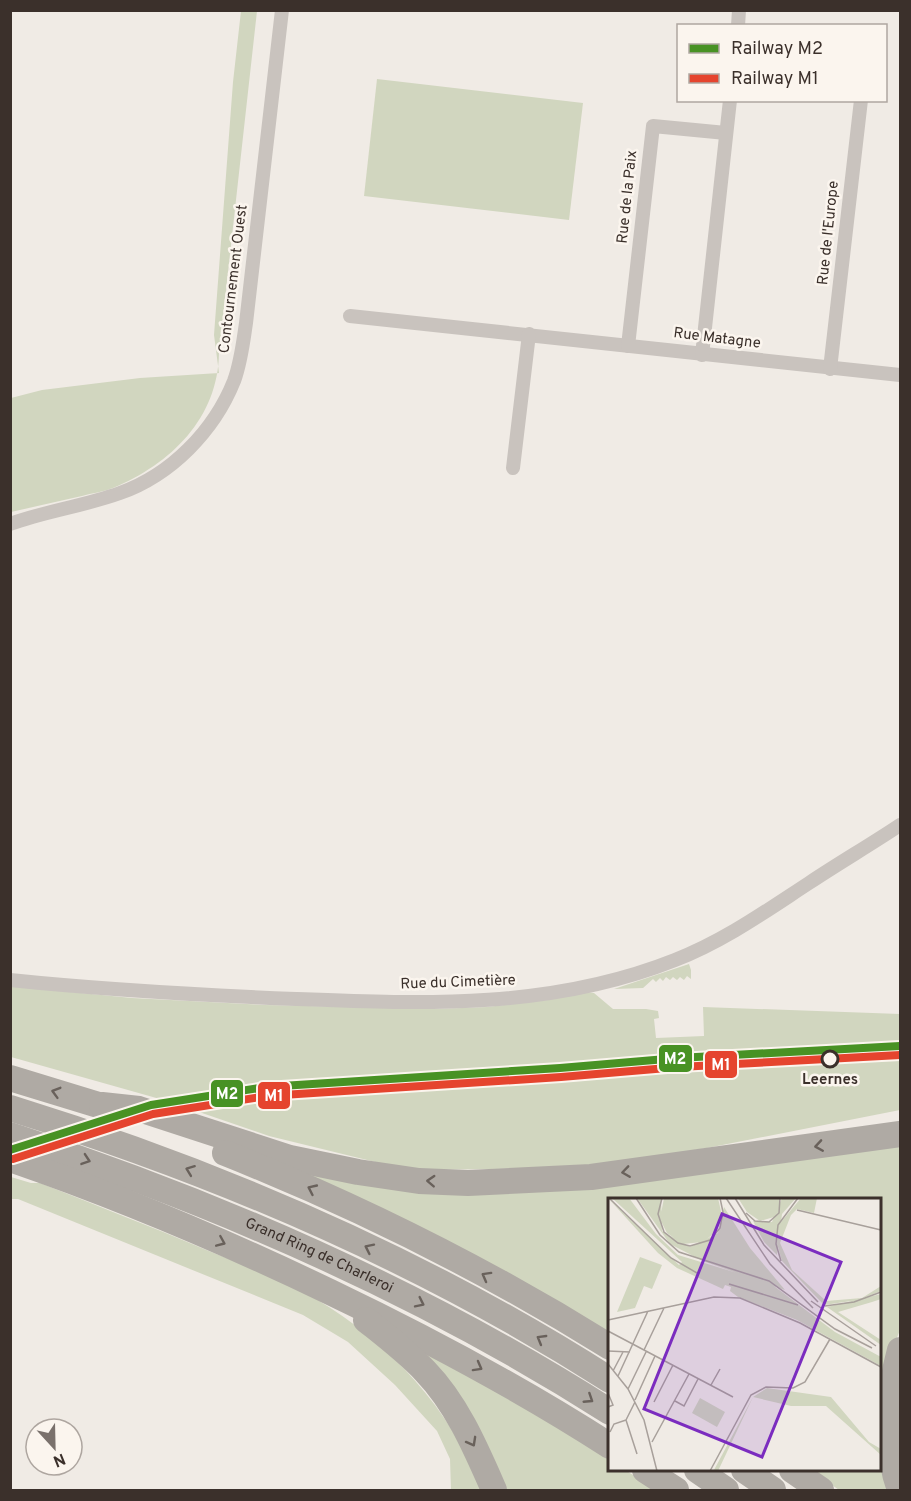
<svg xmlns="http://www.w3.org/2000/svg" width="911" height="1501" viewBox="0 0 911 1501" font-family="Overpass,sans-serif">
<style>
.green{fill:#d1d6bf}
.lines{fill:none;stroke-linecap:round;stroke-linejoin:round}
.street{stroke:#c9c3be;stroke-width:14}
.highway{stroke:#afaaa4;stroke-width:26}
.rail-1-casing{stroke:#fbf5ee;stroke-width:12}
.rail-2-casing{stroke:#fbf5ee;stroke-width:12}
.rail-1{stroke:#489224;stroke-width:8}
.rail-2{stroke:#e5442e;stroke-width:8}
.oneway{stroke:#69615b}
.stop-dot{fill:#fbf5ee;stroke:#3b302b;stroke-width:3}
.labels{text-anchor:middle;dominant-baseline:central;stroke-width:5;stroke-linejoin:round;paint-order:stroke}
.street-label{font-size:15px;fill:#3b302b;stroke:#fbf5ee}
.stop-label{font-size:15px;font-weight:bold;fill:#3b302b;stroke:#fbf5ee}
.inset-road{fill:none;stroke:#a8a09b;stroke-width:1.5}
.view{fill:#7b2cbf;fill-opacity:0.15;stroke:#7b2cbf;stroke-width:3}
.inset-edge{fill:none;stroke:#3b302b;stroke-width:3}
.line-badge{stroke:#fbf5ee;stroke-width:2}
.badge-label{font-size:16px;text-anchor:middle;font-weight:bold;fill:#fff}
</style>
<rect width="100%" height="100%" fill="#f0ebe5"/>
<g class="green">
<path d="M241,11H257L219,353C218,418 171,464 113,488C103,492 92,493 82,496C58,501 34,507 11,512V398L42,390L140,378L219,373L214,335L233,82Z"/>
<path d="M377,79L583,103L569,220L364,196Z"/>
<path d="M689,964L691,970V979L687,976L684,980L680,977L677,980L673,977L670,980L666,977L663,981L660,978L656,982L653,979L643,988L614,989Z"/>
<path d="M10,986L132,998L265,1005L437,1009L487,1007L547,1000L587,992L594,993L613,1009H646L658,1011L659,1018L654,1019L656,1038L704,1036L703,1007L900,1014V1110L707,1148L583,1168L408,1170L269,1136L167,1101L11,1057Z"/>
<path d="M900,1142V1330L888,1360L892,1490H839L811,1470H880V1200H610L609,1333L291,1168L415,1189Z"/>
<path d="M11,1177L31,1183H40C95,1205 150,1226 204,1249C241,1264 281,1278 316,1299C390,1343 451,1409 482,1490H451L450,1459L437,1431L395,1385L348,1342L303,1315L18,1199H11Z"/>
<path d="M403,1340L558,1426L609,1460L610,1470H625L657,1490H501Z"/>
</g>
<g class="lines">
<g class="street">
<path d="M738,26L739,10"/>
<path d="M350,316L900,375"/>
<path d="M628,346L653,126L726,133"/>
<path d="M702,355L730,100"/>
<path d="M830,369L861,100"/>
<path d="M513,468L529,334"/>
<path d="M10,524C46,511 84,506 120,493C171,475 214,431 234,381C241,362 243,343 246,323L282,10"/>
<path d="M10,980C106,990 200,995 296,999C426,1004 552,1009 675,960C724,941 766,911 809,883C839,863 870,845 900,825"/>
</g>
<g class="highway">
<path d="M10,1078L118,1111"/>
<path d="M102,1105L139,1109L290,1158L358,1172L419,1181L468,1183L591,1177L900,1134"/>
<path d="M10,1108C220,1173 424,1261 610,1380"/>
<path id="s1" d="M10,1135C221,1204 422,1292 610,1412"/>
<path d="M225,1153C358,1206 488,1271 610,1347"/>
<path d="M10,1159C120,1197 226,1242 330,1292C426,1338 520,1388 610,1446"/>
<path d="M366,1320C386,1336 407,1352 425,1371C457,1404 476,1449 494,1490"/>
<path d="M645,1470L676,1490"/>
<path d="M697,1470L726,1490"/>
<path d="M744,1470L773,1490"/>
<path d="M792,1470L821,1490"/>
<path d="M900,1490C884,1446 888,1394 900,1350"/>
</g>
<g class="rail-1-casing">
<path id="rail-1" d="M10,1150L151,1105L266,1087L560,1068L678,1058L900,1046"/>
</g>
<g class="rail-2-casing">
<path id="rail-2" d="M13,1159L153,1114L267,1096L561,1077L679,1067L900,1055"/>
</g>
<use href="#rail-1" class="rail-1"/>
<use href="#rail-2" class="rail-2"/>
</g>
<defs><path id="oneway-chevron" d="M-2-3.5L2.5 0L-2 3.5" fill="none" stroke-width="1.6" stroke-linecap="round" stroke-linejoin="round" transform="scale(1.5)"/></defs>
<g class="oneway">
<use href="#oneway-chevron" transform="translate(56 1092) rotate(-164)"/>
<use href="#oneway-chevron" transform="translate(819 1146) rotate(171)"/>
<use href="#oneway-chevron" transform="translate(86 1160) rotate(19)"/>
<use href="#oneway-chevron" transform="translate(190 1170) rotate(-159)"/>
<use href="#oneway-chevron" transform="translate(626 1172) rotate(172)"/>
<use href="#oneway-chevron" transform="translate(431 1181) rotate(-177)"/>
<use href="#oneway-chevron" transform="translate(312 1189) rotate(-155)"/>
<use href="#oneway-chevron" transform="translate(221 1242) rotate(23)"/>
<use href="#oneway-chevron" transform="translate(369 1248) rotate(-154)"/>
<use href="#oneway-chevron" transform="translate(486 1276) rotate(-151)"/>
<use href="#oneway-chevron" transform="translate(420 1303) rotate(26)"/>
<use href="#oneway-chevron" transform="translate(541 1339) rotate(-150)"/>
<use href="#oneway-chevron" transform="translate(478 1367) rotate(29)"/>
<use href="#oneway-chevron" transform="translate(589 1399) rotate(33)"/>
<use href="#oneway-chevron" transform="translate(472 1442) rotate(61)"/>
</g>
<circle class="stop-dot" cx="830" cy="1059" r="8"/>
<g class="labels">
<g class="street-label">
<text transform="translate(628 197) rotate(-84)">Rue de la Paix</text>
<text transform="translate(829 233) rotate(-84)">Rue de l'Europe</text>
<text transform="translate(234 279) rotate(-83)">Contournement Ouest</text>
<text transform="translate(717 339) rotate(7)">Rue Matagne</text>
<text transform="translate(458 983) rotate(-2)">Rue du Cimetière</text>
<text stroke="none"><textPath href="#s1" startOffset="332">Grand Ring de Charleroi</textPath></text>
</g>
<g class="stop-label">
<text x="830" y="1080">Leernes</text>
</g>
</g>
<g transform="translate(608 1198)">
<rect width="273" height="273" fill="#f0ebe5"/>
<path d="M0,0L71,67L74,64L4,0H21L48,36L70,57L162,85L227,134L273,159V168L189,122L130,99L122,93L123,89L117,87L115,91L69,70L50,55ZM29,0H53L54,33L82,49L110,35L116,9L142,50L177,92L95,63L62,46ZM56,0H110L114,18L107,35L94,44L75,46L59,35L52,21ZM130,0H171L172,6L166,19L152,23L139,14ZM174,0H188L174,16L169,57L156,44L145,23L164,24ZM193,0H209L206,15L189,11L183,17L172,45L184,72L218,103L254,100L273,88V93L250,102L216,107L174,63L170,49L173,24ZM32,59L54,67L44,91L36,88L27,110L9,114ZM273,96V101L264,104L230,114L273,142V147L219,109ZM159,190L223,199L261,244L273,251V257L218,208H183L145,199L110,273L106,272L145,199ZM92,200L117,214L109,229L84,215Z" fill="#d1d6bf"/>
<path class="inset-road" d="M1,0L63,60L89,75M28,0L52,37L71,54L161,83L227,131L264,150M54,0L50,16L56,34L70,45L82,48L102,42L112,30L115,14L112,0M118,0L162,66L205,110M127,0L156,47L210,104M189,12L273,32M138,15L147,23L161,24L171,15L172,0M173,63L168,46L170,27L190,0M121,86L190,107M203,103L268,148M217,108L246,104L273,94M0,122L106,99L132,100L192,125L273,169M0,133L125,199M36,152L56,110M0,153L22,154M0,166L20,191L36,222L49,273M5,173L15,154M10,178L40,113M103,187L112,171M20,191L38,154M0,195L5,207L0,209M27,202L47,158M67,203L76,208L90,181M27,204L18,222L29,256M46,204L65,167M2,234L6,226L18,222M44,244L81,176M102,273L143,197L158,189L185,190L197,184L222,141"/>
<path class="view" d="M114,16L233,64L154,259L36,211Z"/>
<rect width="273" height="273" class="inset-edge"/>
</g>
<g class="line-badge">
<rect x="658" y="1044" width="35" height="29" rx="6" fill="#489224"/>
<rect x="704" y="1050" width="34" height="29" rx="6" fill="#e5442e"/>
<rect x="210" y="1079" width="34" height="29" rx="6" fill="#489224"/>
<rect x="257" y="1081" width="34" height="29" rx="6" fill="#e5442e"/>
</g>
<g class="badge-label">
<text x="675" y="1064">M2</text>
<text x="721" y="1070">M1</text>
<text x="227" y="1099">M2</text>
<text x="274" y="1101">M1</text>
</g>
<rect width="911" height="1501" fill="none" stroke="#3b302b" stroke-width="24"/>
<rect x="677" y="24" width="210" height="78" fill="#fbf5ee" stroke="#aea6a0" stroke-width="1.5"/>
<rect x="689" y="44" width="30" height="9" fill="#489224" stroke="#aea6a0" stroke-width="1.5"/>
<text x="731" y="54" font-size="18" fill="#3b302b">Railway M2</text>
<rect x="689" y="74" width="30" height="9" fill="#e5442e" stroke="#aea6a0" stroke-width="1.5"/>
<text x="731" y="84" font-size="18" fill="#3b302b">Railway M1</text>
<g transform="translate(54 1447) rotate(158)"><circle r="28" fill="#fbf5ee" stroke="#aea6a0" stroke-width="1.5"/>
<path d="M0-4.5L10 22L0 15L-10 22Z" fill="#7a716c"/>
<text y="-9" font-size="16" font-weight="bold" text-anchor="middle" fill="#3b302b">N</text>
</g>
</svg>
